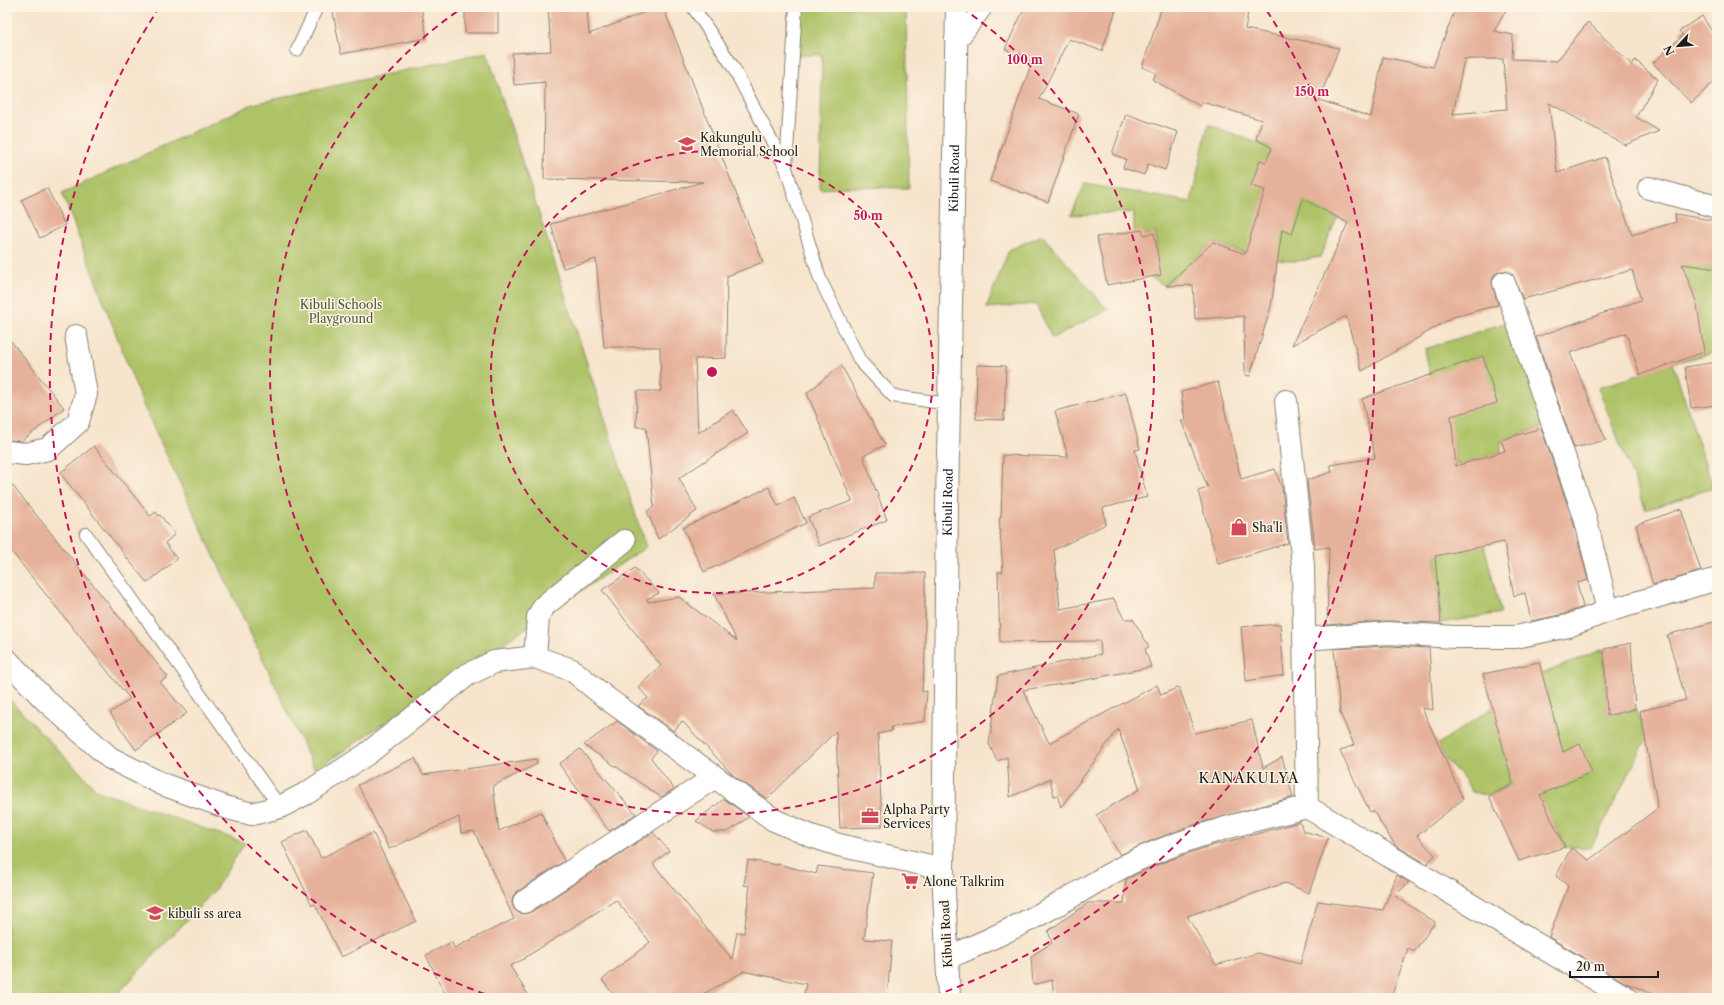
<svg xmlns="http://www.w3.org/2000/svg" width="1724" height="1005" viewBox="0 0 1724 1005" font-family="'Libre Caslon Text',serif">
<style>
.green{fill:#aec367;stroke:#657042}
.building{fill:#e6b19a;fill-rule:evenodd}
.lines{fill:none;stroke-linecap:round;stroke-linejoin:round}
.service-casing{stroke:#8a8074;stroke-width:14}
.minor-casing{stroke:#8a8074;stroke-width:24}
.tertiary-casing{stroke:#8a8074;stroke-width:24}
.service{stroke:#fff;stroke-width:12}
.minor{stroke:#fff;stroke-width:22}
.tertiary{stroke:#fff;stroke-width:22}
.ring{fill:none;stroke:#c2185b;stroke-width:2;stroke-dasharray:7 5}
.labels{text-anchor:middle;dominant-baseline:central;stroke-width:3;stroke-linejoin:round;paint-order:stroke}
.poi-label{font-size:12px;fill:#1c1c1c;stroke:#fcf5e5;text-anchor:start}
.street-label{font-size:12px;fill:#1c1c1c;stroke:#fcf5e5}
.park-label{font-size:12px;fill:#4f5636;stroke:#fcf5e5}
.quarter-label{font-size:14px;letter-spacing:1px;fill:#1c1c1c;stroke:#fcf5e5}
.centre{fill:#c2185b;stroke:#fcf5e5;stroke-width:2}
.ring-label{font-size:12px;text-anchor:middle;font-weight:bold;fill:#c2185b;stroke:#fcf5e5;stroke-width:3;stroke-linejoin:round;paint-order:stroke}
</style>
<rect width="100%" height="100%" fill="#fcf5e5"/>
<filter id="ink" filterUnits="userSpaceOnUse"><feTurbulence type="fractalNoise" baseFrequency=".025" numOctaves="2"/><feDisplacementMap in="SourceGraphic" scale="8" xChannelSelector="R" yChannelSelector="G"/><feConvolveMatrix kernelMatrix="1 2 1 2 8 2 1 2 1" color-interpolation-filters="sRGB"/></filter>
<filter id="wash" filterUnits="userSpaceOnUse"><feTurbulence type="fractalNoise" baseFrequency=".012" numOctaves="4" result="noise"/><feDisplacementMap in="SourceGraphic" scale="16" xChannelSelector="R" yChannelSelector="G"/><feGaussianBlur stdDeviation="0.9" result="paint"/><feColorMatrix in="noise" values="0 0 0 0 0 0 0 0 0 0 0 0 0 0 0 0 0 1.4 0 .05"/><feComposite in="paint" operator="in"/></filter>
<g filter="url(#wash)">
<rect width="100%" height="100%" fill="#f7e4cc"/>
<g class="green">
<path d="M789,7H906L909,188L849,187L820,189L822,55H786Z"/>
<path d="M487,52L646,547L315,770L143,405L62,193L253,104Z"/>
<path d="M1208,124L1255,142L1306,158L1355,178L1320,257C1312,258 1303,261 1296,261C1267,261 1239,252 1213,242L1166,286L1150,277L1147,256L1157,252L1155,233L1144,235L1134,232V212L1071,215L1085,184L1191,202Z"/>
<path d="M1042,235L1108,310L1052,338L1036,304L986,308L1009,250Z"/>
<path d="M1678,257L1705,267L1717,269V352L1673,363L1713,488L1646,510L1598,388L1673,363L1666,333L1700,325L1697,304L1687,278H1683Z"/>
<path d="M1511,321L1556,423L1501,440V452L1461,465L1456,463L1453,440L1432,385L1425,349Z"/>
<path d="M1484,545L1501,613L1441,623L1435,556Z"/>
<path d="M1603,649L1607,715L1635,709L1648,736L1591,848L1565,847L1530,775L1489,796L1472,792L1465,780L1446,760L1438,744L1492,708L1507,760L1560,742L1542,674Z"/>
<path d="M7,697L98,791L245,843L214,891L114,998H7Z"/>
</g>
<g id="blocks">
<g class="building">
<path d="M332,7H421L427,38L341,54Z"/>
<rect x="465" y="7" width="33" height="26"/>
<path d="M548,7H587L589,34L658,7H663L763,262L727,276L726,358L695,359L698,433L733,410L748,433L679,478L697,511L658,539L647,511L654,507L646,427H636L637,391H661L660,347H604L596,259L563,268L551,224L703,182L544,179L545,82L514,85L512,53L551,51Z"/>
<path d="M1025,7H1117L1102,51L1069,39L1039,99L1079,114L1048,202L990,181L1032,62L1005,49Z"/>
<path d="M1162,7H1249L1245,29L1339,48L1319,100L1371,117L1383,57L1433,67L1456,7H1508L1494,31L1513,35L1512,59L1557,61L1588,22L1632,65L1635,60L1658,79L1636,117L1659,131L1625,145L1549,103L1557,173L1605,157L1632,235L1676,222L1675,214L1717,221V269L1682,264L1697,304L1704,352L1640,375L1626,333L1570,353L1606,440L1574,448L1536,337L1641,300L1632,270L1523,299L1512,274L1506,271H1500L1494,275L1492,281L1498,305L1453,317L1362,371L1346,316L1292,345L1348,223L1303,199L1292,234L1282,230L1271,306L1250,376L1245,375L1244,316L1195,319L1193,285L1166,286L1213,242L1245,254L1265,190L1251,186L1260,160L1266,162L1272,148L1256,139L1262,120L1202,102L1200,106L1153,80L1156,73L1142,67ZM1464,59H1503L1507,109L1453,114Z"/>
<path d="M1702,16L1717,39V79L1691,103L1653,63L1683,35L1679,31Z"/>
<path d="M1126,114L1178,132L1165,170L1148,164L1144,175L1123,168L1126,159L1112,154Z"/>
<path d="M47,188L65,225L40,238L21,200Z"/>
<path d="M1142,230L1144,235L1154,233L1161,275L1107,285L1097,237Z"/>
<path d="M7,336L64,408L22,441L7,440Z"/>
<path d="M1483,356L1497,403L1451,416L1456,466L1505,451L1501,440L1541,428L1573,521L1588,580L1577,583L1583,607L1564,614L1531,621L1525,593L1514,596L1504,542L1435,556L1441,623L1387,621L1327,625L1329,547L1315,549L1307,480L1332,472L1330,465L1375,458L1362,399Z"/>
<path d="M1717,362V405L1691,408L1685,367Z"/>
<path d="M841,365L885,445L863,456L887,520L819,546L808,517L852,501L807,393Z"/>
<path d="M977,365L1006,366L1004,420L976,419Z"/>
<path d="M1218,382L1241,479L1275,469L1282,488L1288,543L1218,564L1198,491L1208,488L1181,420H1185L1181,392Z"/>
<path d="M1126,393L1140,449L1135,450L1147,497L1103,508L1106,524L1054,550L1060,609L1114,599L1124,619H1133L1149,647L1145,649L1151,667L1075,682L1023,690L1049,743L1157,685L1161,695L1179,687L1195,733L1252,720L1263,768L1282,757L1293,797L1197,824L1155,839L1120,855L1096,815L1140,789L1118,729L1061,807L1057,795L1054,796L1050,779L1010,797L1007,757L997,761L989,744L998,676L1101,654L1100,641L1000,642L998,572H1003L999,518H1001L1003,455L1068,457L1055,411Z"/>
<path d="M94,446L150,516L156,512L159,516L160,515L175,534L165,543L177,559L147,583L60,473Z"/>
<path d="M7,479L168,677L160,682L187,713L136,750L110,713L130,699L7,546Z"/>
<path d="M769,487L778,506L794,498L806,523L704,572L683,528Z"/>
<path d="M1681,509L1701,571L1653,585L1636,525Z"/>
<path d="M635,568L659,593L647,599L648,602L679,597L737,641L714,594L875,588V573H925V657L922,692L927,691L925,721L891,727L892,731L878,734L882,827L840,828L836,731L767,799L734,776L682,721L674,731L638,706L648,698L638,687L661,666L602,590Z"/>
<path d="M1717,621V998H1662L1626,983L1549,937L1568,886L1556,876L1571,848L1589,860L1658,808L1640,711L1686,700L1667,635Z"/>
<path d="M1280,624L1284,675L1246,681L1241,627Z"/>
<path d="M1631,643L1635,709L1607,716L1604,649Z"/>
<path d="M1388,646L1429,648L1433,710L1422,708L1463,799L1417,836L1435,855L1427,864L1395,845L1373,811L1370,812L1340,751L1354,745L1340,713L1334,649Z"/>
<path d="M1539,662L1563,752L1580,744L1592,772L1540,795L1565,847L1519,861L1489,796L1513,784L1483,674Z"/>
<path d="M617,721L657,751L651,758L674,789L661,797L584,745Z"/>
<path d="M580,749L636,814L609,831L559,764Z"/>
<path d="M415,758L423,775L536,759L537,764L493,786L499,831L541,812L564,861L517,892L513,896L512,903L514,909L519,913L525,914L531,912L653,832L669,851L653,864L732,959L737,932L744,933L750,886L744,885L748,860L778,865V864L816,874L818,866L873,873L864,939L892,941L887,998H803L806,984L742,971L743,972L696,998H616L602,980L650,942L616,900L526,957V958L510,966L530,998H447L426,955L452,942L454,948L514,919L474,831L461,833L459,817L389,849L358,785Z"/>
<path d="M724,799L749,817L728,832H713L696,821Z"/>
<path d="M1300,822L1303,831L1328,838L1309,893L1285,883L1187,916L1216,965L1258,953L1300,964L1318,901L1383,910L1397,875L1409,882L1395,896L1435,922L1414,952L1408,948L1391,998H1054L1052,980L1033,985L1031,956L1052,943L1048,931L1088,903H1124L1126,879L1164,862L1204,848Z"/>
<path d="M307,830L321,858L373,833L416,921L341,957L315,904L312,905L282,842Z"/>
</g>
</g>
</g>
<g filter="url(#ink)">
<use href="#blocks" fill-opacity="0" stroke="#8a8074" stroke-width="1"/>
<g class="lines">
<g class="service-casing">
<g id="service">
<path d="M693,7L732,65L786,168L820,279L860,361L893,396L949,404"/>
<path d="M297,50L317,7"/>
<path d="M786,167L796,7"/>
<path d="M86,534L280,807"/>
</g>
</g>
<g class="minor-casing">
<g id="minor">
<path d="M956,40L981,7"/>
<path d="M1649,188L1717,207"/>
<path d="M1504,283L1585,517L1608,611"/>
<path d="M1286,401L1303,565L1307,807"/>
<path d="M7,452L26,454L48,449L78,422L86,394L76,336"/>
<path d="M1304,639L1388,633L1454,637H1516L1568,626L1608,611L1717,579"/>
<path d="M535,657L538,617L544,606L624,541"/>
<path d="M7,660L44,699L110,758L162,784L228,808L252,814L280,807L307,793L367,754L467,675L494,662L535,657L572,670L605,697L774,820L811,836L839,845L943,869"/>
<path d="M524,902L715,777"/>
<path d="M947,958C985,942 1021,925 1057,905C1084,890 1110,872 1139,859C1193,835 1249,821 1307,807L1627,998"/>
</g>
</g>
<g class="tertiary-casing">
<g id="tertiary">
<path id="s1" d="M949,998L943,869L947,504L957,7"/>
</g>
</g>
<use href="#service" class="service"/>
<use href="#minor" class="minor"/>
<use href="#tertiary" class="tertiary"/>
</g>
</g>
<g class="ring">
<circle cx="712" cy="372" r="221"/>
<path d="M962 8A442 442 0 1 1 462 8"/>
<path d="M496 998A662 662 0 0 1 157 11M1267 11A662 662 0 0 1 928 998"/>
</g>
<defs>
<g id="school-bare" transform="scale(1.38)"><path d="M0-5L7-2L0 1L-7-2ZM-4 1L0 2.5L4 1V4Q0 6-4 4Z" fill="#d1495b" stroke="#fcf5e5" stroke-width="2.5" paint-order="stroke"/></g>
<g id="shop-bare" transform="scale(1.38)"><path d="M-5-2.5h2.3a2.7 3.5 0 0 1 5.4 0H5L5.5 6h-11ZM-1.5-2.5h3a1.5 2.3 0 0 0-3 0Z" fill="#d1495b" stroke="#fcf5e5" stroke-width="2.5" paint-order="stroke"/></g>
<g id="office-bare" transform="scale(1.38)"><path d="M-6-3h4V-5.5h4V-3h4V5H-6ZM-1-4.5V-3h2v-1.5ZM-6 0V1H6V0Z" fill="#d1495b" stroke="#fcf5e5" stroke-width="2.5" paint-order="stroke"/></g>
<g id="supermarket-bare" transform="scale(1.38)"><path d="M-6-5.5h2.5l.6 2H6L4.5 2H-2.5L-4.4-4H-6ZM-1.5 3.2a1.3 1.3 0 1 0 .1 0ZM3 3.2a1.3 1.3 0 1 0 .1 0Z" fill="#d1495b" stroke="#fcf5e5" stroke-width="2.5" paint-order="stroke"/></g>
</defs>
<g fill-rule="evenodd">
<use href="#school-bare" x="687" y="144"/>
<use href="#shop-bare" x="1239" y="527"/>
<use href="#office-bare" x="870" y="816"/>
<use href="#supermarket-bare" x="910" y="881"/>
<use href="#school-bare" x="155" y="913"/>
</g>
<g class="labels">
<g class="poi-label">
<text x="700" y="137">Kakungulu<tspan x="700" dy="14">Memorial School</tspan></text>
<text x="1252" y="527">Sha'li</text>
<text x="883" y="809">Alpha Party<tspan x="883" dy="14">Services</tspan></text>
<text x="923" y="881">Alone Talkrim</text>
<text x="168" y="913">kibuli ss area</text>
</g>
<g class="street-label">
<text stroke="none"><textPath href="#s1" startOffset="820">Kibuli Road</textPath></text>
<text stroke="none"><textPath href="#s1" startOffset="496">Kibuli Road</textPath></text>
<text transform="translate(946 934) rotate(-93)">Kibuli Road</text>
</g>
<g class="park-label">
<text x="341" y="304">Kibuli Schools<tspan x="341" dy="14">Playground</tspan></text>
</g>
<g class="quarter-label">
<text x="1249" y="778">KANAKULYA</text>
</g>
</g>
<circle cx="712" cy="372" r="6" class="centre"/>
<g class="ring-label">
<text x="1025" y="64">100 m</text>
<text x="1312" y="96">150 m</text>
<text x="868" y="220">50 m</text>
</g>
<rect width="1724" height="1005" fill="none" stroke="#fcf5e5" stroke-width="24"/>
<g transform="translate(1678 46) rotate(244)" stroke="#fcf5e5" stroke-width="3" paint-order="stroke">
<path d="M0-3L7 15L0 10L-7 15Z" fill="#1c1c1c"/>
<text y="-6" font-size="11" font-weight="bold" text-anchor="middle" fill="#1c1c1c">N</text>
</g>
<path d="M1570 971v6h88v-6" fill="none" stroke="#1c1c1c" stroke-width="2"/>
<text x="1576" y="971" font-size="12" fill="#1c1c1c" stroke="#fcf5e5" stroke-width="3" paint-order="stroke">20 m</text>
</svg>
